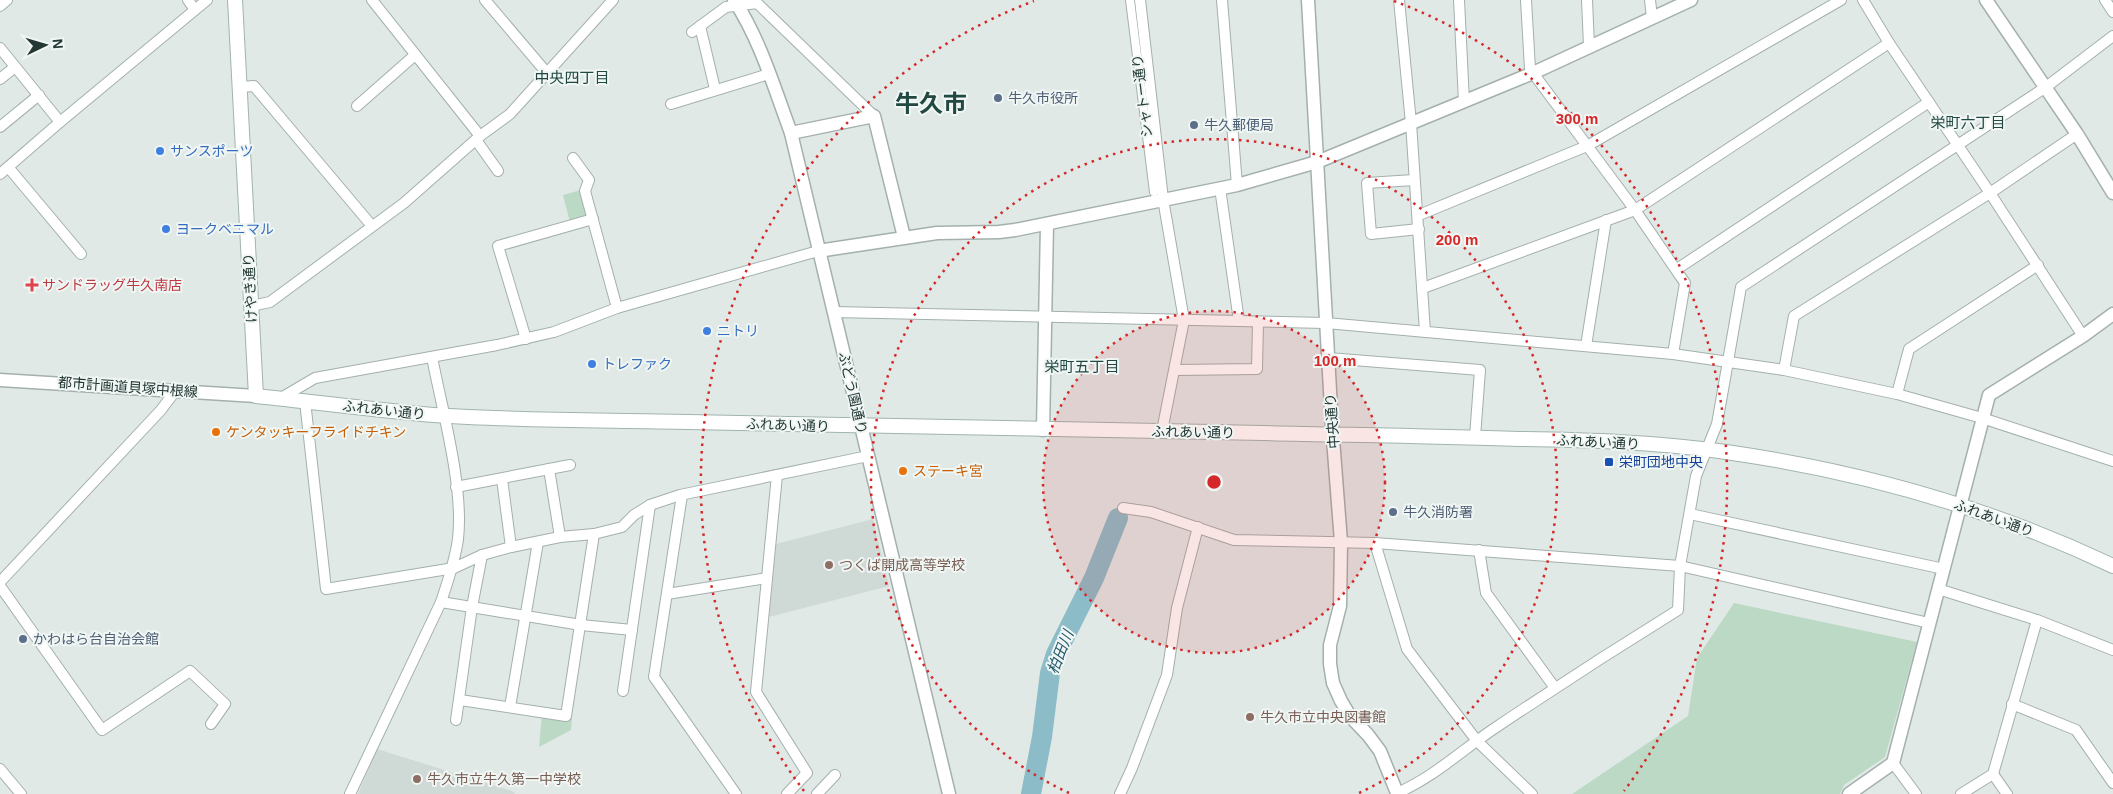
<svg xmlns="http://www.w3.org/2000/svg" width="2113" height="794" viewBox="0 0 2113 794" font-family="Arial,'Noto Sans JP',sans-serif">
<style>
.built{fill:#cfd9d5}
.green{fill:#bbd9c5}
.water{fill:#8dbcc9}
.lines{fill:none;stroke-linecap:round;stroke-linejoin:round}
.river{stroke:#8dbcc9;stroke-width:20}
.pedestrian-casing{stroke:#a4b0ad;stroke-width:10}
.minor-casing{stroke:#a4b0ad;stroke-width:12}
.tertiary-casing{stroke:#a4b0ad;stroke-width:15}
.secondary-casing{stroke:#a1b4ae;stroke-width:16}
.pedestrian{stroke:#fff;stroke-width:8}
.minor{stroke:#fff;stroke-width:10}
.tertiary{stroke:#fff;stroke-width:12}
.secondary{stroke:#fff;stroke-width:14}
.ring{fill:none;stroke:#d62828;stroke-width:2.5;stroke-dasharray:2.5 5}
.service-dot{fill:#5c6f8a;stroke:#f0f6f4;stroke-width:2}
.shop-dot{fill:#3f7fe0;stroke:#f0f6f4;stroke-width:2}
.health-dot{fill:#e0444e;stroke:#f0f6f4;stroke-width:2}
.food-dot{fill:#e8710a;stroke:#f0f6f4;stroke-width:2}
.transit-dot{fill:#1a4fb4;stroke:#f0f6f4;stroke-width:2}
.education-dot{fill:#8d6e63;stroke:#f0f6f4;stroke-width:2}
.labels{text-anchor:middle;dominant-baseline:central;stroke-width:4;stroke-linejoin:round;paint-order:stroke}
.street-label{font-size:14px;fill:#233834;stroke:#f0f6f4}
.service-label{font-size:14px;fill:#4e5e75;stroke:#f0f6f4;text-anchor:start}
.shop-label{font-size:14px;fill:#366cbe;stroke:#f0f6f4;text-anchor:start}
.health-label{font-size:14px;fill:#be3a42;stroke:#f0f6f4;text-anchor:start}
.food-label{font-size:14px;fill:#c56008;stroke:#f0f6f4;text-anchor:start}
.transit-label{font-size:14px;fill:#164399;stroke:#f0f6f4;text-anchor:start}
.education-label{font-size:14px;fill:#785e54;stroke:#f0f6f4;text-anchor:start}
.neighbourhood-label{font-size:15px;fill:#214841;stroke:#f0f6f4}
.water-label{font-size:15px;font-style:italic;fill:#235b6d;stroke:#f0f6f4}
.town-label{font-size:24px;font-weight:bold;fill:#214841;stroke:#f0f6f4}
.centre{fill:#d62828;stroke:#f0f6f4;stroke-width:2.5}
.ring-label{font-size:15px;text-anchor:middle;font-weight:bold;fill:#d62828;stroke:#f0f6f4;stroke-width:4;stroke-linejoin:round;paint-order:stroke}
</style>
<rect width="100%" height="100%" fill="#e0e9e6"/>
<g class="built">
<path d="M873,519L889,586L769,617L776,544Z"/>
<path d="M377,749L512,791L515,794H358Z"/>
</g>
<g class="green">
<path d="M581,190L588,216L570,222L563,195Z"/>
<path d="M1734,603L1917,642L1885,757L1844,785L1840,794H1572L1688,716L1697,658Z"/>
<path d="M542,714L572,718L571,730L539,747Z"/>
</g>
<path class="water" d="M1039,736L1045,737L1035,794H1028Z"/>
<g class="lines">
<path class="river" d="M1031,794L1042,737L1050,673L1056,654L1094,578L1118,518"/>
<g class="pedestrian-casing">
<path id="pedestrian" d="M1130,0L1154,192"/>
</g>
<g class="minor-casing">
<g id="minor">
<path d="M188,0L195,10"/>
<path d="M372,0L480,136"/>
<path d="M485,0L546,72"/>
<path d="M1140,0L1163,199L1184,320L1162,431"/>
<path d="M1222,0L1237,185"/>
<path d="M1399,0L1411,123L1425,332"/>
<path d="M1459,0L1464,102"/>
<path d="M1526,0L1530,69L1635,210L1685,283L1673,354"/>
<path d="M1587,0L1589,46"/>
<path d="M1650,0L1652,18"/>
<path d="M1863,0L1889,43L1990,193L2083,336"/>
<path d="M2105,0L2113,12"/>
<path d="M0,6L7,0"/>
<path d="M700,26L715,89"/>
<path d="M692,32L726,7L757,3L874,116"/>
<path d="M0,48L60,122"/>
<path d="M0,79L15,67"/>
<path d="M240,87L254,86L372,226"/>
<path d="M671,104L769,74"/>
<path d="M357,106L415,55"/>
<path d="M0,127L39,95"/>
<path d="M476,140L498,171"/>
<path d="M573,158L589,180L585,191L617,308"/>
<path d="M8,167L81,254"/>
<path d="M0,174L60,122L207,0"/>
<path d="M1414,180L1367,183L1371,234L1419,229"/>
<path d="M1220,188L1239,321"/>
<path d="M1419,215L1587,146L1841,0"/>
<path d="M1677,269L1929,102"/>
<path d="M1423,288L1635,210L1889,43"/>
<path d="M251,306L270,302L404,203L480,136L510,114L613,0"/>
<path d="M834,312L1326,323L1673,354L1784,370L1897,394L1982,418L2113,461"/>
<path d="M526,339L498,246L593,219"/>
<path d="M1586,346L1606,220"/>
<path d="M1328,358L1480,370L1475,437"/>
<path d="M1175,370L1257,369L1258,322"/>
<path d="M1784,370L1794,316L1990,193L2077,134"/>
<path d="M1897,394L1909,349L2038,265"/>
<path d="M281,398L315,378L497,345L554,332L617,308L818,251"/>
<path d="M305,401L326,589L454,568L482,555L511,547L560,537L594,534L622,527L634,515L650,505L680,495L868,456"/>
<path d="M549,469L560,537"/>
<path d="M777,475L756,692L807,773L787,794"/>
<path d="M502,479L511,547"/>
<path d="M456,487L570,465"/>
<path d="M682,495L654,677L736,794"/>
<path d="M1123,508L1151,512L1234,540L1375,543L1680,566L1929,623"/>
<path d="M1690,514L1944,569"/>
<path d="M1375,543L1407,649L1477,741L1532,794"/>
<path d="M1479,550L1486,593L1555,688"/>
<path d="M0,582L161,410L176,390"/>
<path d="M0,586L102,730L190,671L225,704L211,724"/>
<path d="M1938,589L2037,620L2113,650"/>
<path d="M667,594L767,578"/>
<path d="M441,602L581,625L632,630"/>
<path d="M623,691L650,505"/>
<path d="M460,700L566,716L594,534"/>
<path d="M2012,704L2076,730L2113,783"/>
<path d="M510,707L538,542"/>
<path d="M456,720L472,607L482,555"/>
<path d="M1893,763L1916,794"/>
<path d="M0,769L21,794"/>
<path d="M1993,774L2007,794"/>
<path d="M1397,793C1432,778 1460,752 1492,730C1553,689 1615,649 1678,610L1680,566L1696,476L1717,424L1741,287L2046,87L2113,36"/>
<path d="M350,794L441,602C448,581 455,561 458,539C464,486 442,410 432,357"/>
<path d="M817,794L835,775"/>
<path d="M1120,794L1132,768L1167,675L1177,608L1198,527"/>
<path d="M1961,794L1993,774L2037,620"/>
</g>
</g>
<g class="tertiary-casing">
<g id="tertiary">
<path d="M734,0C760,39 775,90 791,133L949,794"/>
<path d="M1308,0L1332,426L1341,542L1340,606L1330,645V664L1333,683L1341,701L1350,716L1368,735L1380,751L1397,793"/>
<path d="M1986,0L2077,134L2113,193"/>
<path d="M791,133L874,116L904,237"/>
<path d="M818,251L937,233L999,232L1015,230L1237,185L1317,162L1533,73L1691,0"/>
<path d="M0,380L256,396"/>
<path d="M1043,430L1047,224"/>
<path d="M1849,794L1893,763L1989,395L2083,336L2113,314"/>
</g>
</g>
<g class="secondary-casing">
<path id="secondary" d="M235,0L256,396C315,402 375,410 434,415C519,421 604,420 689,422C880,427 1072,429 1264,433C1349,435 1434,436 1519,439C1587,440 1657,442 1726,452C1859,471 1991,508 2113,566"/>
</g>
<use href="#pedestrian" class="pedestrian"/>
<use href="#minor" class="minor"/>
<use href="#tertiary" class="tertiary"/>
<use href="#secondary" class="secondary"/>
</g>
<circle cx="1214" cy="482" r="171" fill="#d62828" fill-opacity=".12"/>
<g class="ring">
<circle cx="1214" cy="482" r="171"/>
<path d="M1069 793A343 343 0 1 1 1359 793"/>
<path d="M804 791A514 514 0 0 1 1034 1M1394 1A514 514 0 0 1 1624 791"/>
</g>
<g class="service-dot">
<circle cx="998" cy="98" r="5"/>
<circle cx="1194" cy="125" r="5"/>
<circle cx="1393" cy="512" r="5"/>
<circle cx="23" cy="639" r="5"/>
</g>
<g class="shop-dot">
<circle cx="160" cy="151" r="5"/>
<circle cx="166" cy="229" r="5"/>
<circle cx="707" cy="331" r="5"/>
<circle cx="592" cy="364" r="5"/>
</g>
<path class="health-dot" d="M29.5 277.5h5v5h5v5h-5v5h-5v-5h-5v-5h5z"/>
<g class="food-dot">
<circle cx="216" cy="432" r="5"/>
<circle cx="903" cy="471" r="5"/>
</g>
<rect class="transit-dot" x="1604" y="457" width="10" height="10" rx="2.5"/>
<g class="education-dot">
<circle cx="829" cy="565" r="5"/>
<circle cx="1250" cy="717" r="5"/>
<circle cx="417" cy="779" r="5"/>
</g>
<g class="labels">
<g class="street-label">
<text transform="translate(1142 96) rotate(-97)">シャトー通り</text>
<text transform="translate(250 288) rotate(-93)">けやき通り</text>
<text transform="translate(128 387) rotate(4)">都市計画道貝塚中根線</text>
<text transform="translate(853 393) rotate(77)">ぶどう園通り</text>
<text transform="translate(384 410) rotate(6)">ふれあい通り</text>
<text transform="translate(1332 421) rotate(-94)">中央通り</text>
<text transform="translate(788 425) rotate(2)">ふれあい通り</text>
<text transform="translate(1193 432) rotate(1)">ふれあい通り</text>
<text transform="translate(1598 442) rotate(3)">ふれあい通り</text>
<text transform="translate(1994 518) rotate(20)">ふれあい通り</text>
</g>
<g class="service-label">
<text x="1008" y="98">牛久市役所</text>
<text x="1204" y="125">牛久郵便局</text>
<text x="1403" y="512">牛久消防署</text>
<text x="33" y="639">かわはら台自治会館</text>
</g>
<g class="shop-label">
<text x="170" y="151">サンスポーツ</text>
<text x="176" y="229">ヨークベニマル</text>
<text x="717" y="331">ニトリ</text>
<text x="602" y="364">トレファク</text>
</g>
<g class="health-label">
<text x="42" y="285">サンドラッグ牛久南店</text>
</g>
<g class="food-label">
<text x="226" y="432">ケンタッキーフライドチキン</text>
<text x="913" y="471">ステーキ宮</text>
</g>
<g class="transit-label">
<text x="1619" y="462">栄町団地中央</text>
</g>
<g class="education-label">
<text x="839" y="565">つくば開成高等学校</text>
<text x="1260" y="717">牛久市立中央図書館</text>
<text x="427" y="779">牛久市立牛久第一中学校</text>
</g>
<g class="neighbourhood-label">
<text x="572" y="77">中央四丁目</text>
<text x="1968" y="122">栄町六丁目</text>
<text x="1082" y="366">栄町五丁目</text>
</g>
<g class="water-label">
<text transform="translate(1060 652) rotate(-68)">柏田川</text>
</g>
<g class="town-label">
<text x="931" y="103">牛久市</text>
</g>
</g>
<circle cx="1214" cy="482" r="8" class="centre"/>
<g class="ring-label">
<text x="1577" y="124">300 m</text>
<text x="1457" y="245">200 m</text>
<text x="1335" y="366">100 m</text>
</g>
<g transform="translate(45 45) rotate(85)" stroke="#f0f6f4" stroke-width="4" paint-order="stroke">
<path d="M0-4L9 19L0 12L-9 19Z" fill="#233834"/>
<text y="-8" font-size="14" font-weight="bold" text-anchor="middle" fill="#233834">N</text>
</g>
</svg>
